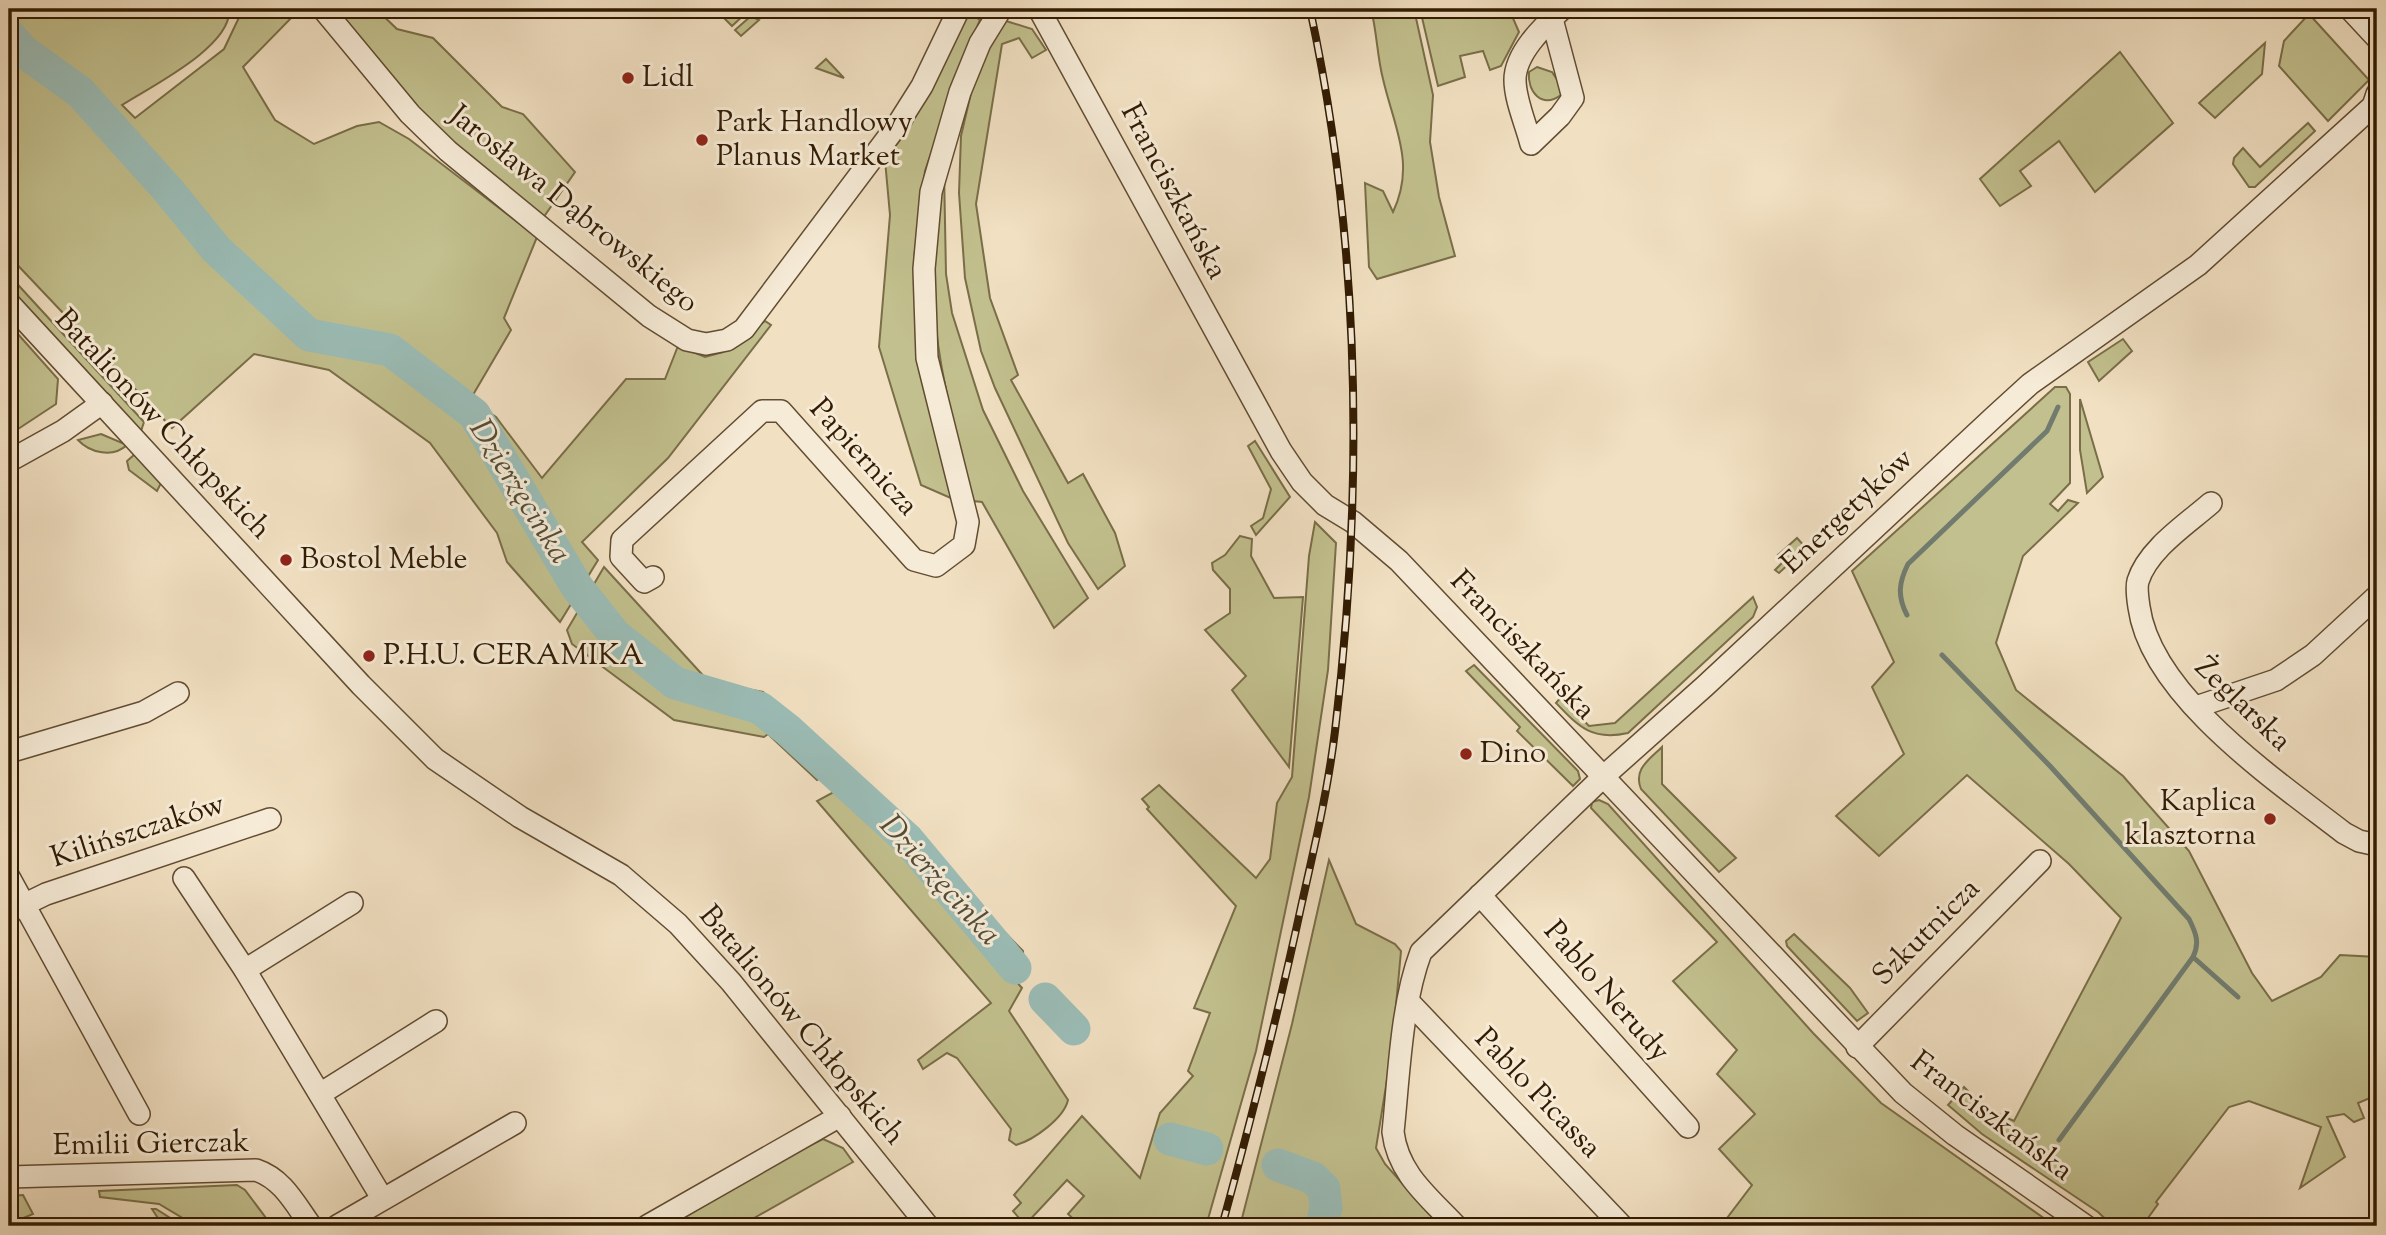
<svg xmlns="http://www.w3.org/2000/svg" width="2386" height="1235" viewBox="0 0 2386 1235" font-family="'Sorts Mill Goudy',serif">
<style>
.green{fill:#c2c08e;stroke:#7a6e48;stroke-width:2}
.lines{fill:none;stroke-linecap:round;stroke-linejoin:round}
.stream{stroke:#717c6f;stroke-width:5}
.river{stroke:#9bbdb7;stroke-width:33}
.minor-casing{stroke:#624c32;stroke-width:24}
.minor{stroke:#f6ebd7;stroke-width:21}
.rail-casing{stroke:#321b02;stroke-width:8}
.rail{stroke:#f6ebd7;stroke-width:5;stroke-dasharray:16;stroke-linecap:butt}
.poi-dot{fill:#8f2418;stroke:#f6ebd7;stroke-width:2.5}
.labels{text-anchor:middle;dominant-baseline:central;stroke-width:6;stroke-linejoin:round;paint-order:stroke}
.poi-label{font-size:30px;fill:#321b02;stroke:#f6ebd7;text-anchor:start}
.street-label{font-size:30px;fill:#321b02;stroke:#f6ebd7}
.water-label{font-size:32px;font-style:italic;fill:#524c38;stroke:#f6ebd7}
</style>
<rect width="100%" height="100%" fill="#f1e0c2"/>
<filter id="stains"><feTurbulence type="fractalNoise" baseFrequency=".00286" numOctaves="4"/><feColorMatrix values="0 0 0 0 .2 0 0 0 0 .09 0 0 0 0 .02 0 0 0 .5 -.17"/></filter>
<radialGradient id="worn" r=".72"><stop offset=".6" stop-color="#630" stop-opacity="0"/><stop offset="1" stop-color="#630" stop-opacity=".3"/></radialGradient>
<g class="green">
<path d="M9,9H229C233,46 150,87 122,105L135,118L224,49L243,9H300L243,67L275,120L314,144L357,126L379,122L409,139L537,237L504,318L511,330L470,400L496,417L542,478L626,379H665L678,346L705,357L723,352L765,321L771,325L668,458L582,542L598,560L560,622L507,562L497,533L430,443L329,370L254,354L172,428L9,256Z"/>
<path d="M330,9H376L397,29L433,38L502,107L523,114L575,172L543,218L420,115Z"/>
<path d="M715,9H747V12L732,26Z"/>
<path d="M1371,9H1414L1433,95L1430,142L1439,197L1455,256L1377,279L1369,267L1365,183L1383,191L1393,212C1416,164 1394,127 1383,79C1377,56 1377,32 1371,9Z"/>
<path d="M1420,9H1509L1519,32L1501,66L1490,70L1483,51L1460,56L1465,77L1438,86Z"/>
<path d="M971,14L980,20L963,59L925,171L914,259L916,342L953,499L921,485L879,347L890,215L885,160L911,125L964,16Z"/>
<path d="M2309,14L2369,80L2328,121L2279,66L2284,41Z"/>
<path d="M751,16L759,20L741,36L735,30Z"/>
<path d="M1006,21L1032,29L1046,50L1032,58L1019,38L1002,44L976,204L990,298L1018,375L1011,380L1068,483L1083,474L1115,533L1125,566L1098,589L1068,543L995,388L981,351L965,278L959,193L961,136L972,89L996,28Z"/>
<path d="M2265,43L2262,74L2215,118L2199,103Z"/>
<path d="M2120,52L2173,123L2095,192L2059,141L2020,171L2031,186L2000,206L1980,179Z"/>
<path d="M826,59L844,78L816,68Z"/>
<path d="M1537,67L1552,72L1560,84L1561,95C1542,109 1527,92 1529,72Z"/>
<path d="M2308,123L2315,131L2255,187H2249L2233,164L2234,158L2243,148L2260,167Z"/>
<path d="M944,170L946,274L952,313L983,410L1023,491L1088,598L1054,628L982,502L973,501C957,437 938,371 934,305C932,260 939,215 944,170Z"/>
<path d="M9,275L144,422L141,431L9,288Z"/>
<path d="M9,324L58,379L56,404L9,435Z"/>
<path d="M2123,339L2132,351L2099,381L2088,362Z"/>
<path d="M2055,387H2066L2070,394V483L2050,504L2058,511L2068,500L2078,503L2023,556L1996,643L2016,690L2123,776L2189,851L2252,973L2272,1001L2321,977L2340,955L2377,957V1095L2358,1103L2364,1118L2354,1122L2344,1114L2327,1117L2345,1157L2300,1188L2321,1127L2249,1101L2229,1107L2156,1202L2158,1204L2148,1218L2159,1226H2113L2098,1212L1982,1134L1948,1105L1964,1087L1985,1108L2014,1121L2121,918L2069,864L1967,775L1879,856L1836,816L1904,754L1872,687L1894,662L1852,571Z"/>
<path d="M2080,399L2103,477L2087,493L2080,450Z"/>
<path d="M101,434L127,445C113,458 90,453 78,440Z"/>
<path d="M1255,441L1290,497L1256,535L1251,526L1263,518L1271,489L1248,446Z"/>
<path d="M135,454L161,483L157,491L129,470L127,461Z"/>
<path d="M1315,522L1336,543L1328,670L1309,797L1256,1051L1206,1226H1081L1068,1214L1084,1196L1067,1180L1025,1225L1013,1211L1021,1203L1014,1195L1082,1116L1140,1178L1160,1113L1193,1076L1188,1071L1210,1013L1194,1008L1236,906L1147,809L1149,807L1142,799L1159,785L1256,878L1270,859L1277,803L1292,777L1309,556Z"/>
<path d="M1240,536L1252,539L1251,556L1274,598L1303,597L1289,767L1232,690L1246,676L1205,630L1230,613V589L1213,570L1212,563L1225,555Z"/>
<path d="M1797,538L1806,548L1779,573L1775,570L1783,562L1778,555Z"/>
<path d="M604,567L709,682L763,692L841,766L817,780L768,734L764,737L674,720L572,644L567,630Z"/>
<path d="M1753,597L1757,607L1753,617L1628,733C1592,741 1579,727 1556,703L1561,697L1589,726L1615,723Z"/>
<path d="M1474,665L1578,771L1580,779L1573,786L1517,731L1520,727L1466,671Z"/>
<path d="M1662,747V784L1736,858L1719,872L1641,789C1633,769 1649,760 1662,747Z"/>
<path d="M856,780L1023,951L1024,970L1014,979L1022,988L1009,1011L1068,1100C1064,1118 1034,1140 1016,1145L1009,1140L1011,1129L957,1058L947,1053L923,1069L918,1060L991,1003L817,801Z"/>
<path d="M1599,800L1608,804L1813,1033L1881,1103L2055,1226H1721L1752,1185L1719,1149L1755,1114L1717,1074L1737,1050L1673,981L1717,942L1591,808L1592,802Z"/>
<path d="M1329,860L1356,924L1395,944L1401,951L1392,1049L1376,1148L1385,1164L1440,1226H1240L1292,1024Z"/>
<path d="M1794,934L1850,988L1868,1013L1857,1021L1787,946L1786,941Z"/>
<path d="M823,1139L843,1148L853,1162L740,1226H670L792,1154Z"/>
<path d="M237,1185L245,1190L272,1226H196L159,1204L100,1197L99,1191Z"/>
<path d="M23,1195L33,1214L9,1224V1196Z"/>
<path d="M152,1209H156L183,1226H163Z"/>
</g>
<g class="lines">
<g class="stream">
<path d="M1907,615C1897,596 1899,582 1908,564L2047,431L2058,407"/>
<path d="M1942,655L2050,766L2189,919C2196,933 2200,943 2193,957L2059,1140"/>
<path d="M2193,957L2238,997"/>
</g>
<g class="river">
<path d="M9,35L23,51L80,92L168,190L216,249L309,335L390,350L474,414L577,587L615,635L675,683L760,708L788,730L908,840L1015,968"/>
<path d="M1045,999L1074,1029"/>
<path d="M1170,1139L1207,1149"/>
<path d="M1278,1165L1313,1178L1324,1189L1326,1207L1322,1226"/>
</g>
<g class="minor-casing">
<g id="minor">
<path d="M323,9L410,114L448,151L649,316L687,340L706,344L727,340L744,329L898,124L922,86L959,9"/>
<path d="M1039,9L1281,451L1302,482L1325,505L1353,522L1399,561L1903,1093L1955,1135L2086,1226"/>
<path d="M2350,9L2377,38"/>
<path d="M1552,19L1573,98L1560,116L1531,144C1526,124 1515,100 1515,80C1515,53 1544,26 1562,9"/>
<path d="M9,303L361,685L435,759L520,817L621,875L678,924L731,982L928,1226"/>
<path d="M9,461L63,431L102,403"/>
<path d="M2211,503C2187,524 2148,549 2138,581C2136,588 2138,600 2139,607C2151,696 2277,781 2344,833L2359,841L2377,845"/>
<path d="M653,577L644,582L621,557L622,540L762,411H781L914,560L936,566L964,545L968,522L927,358L924,269L931,192L960,92L980,43L1001,9"/>
<path d="M2196,707L2276,680L2313,655L2377,596"/>
<path d="M9,752L144,712L178,693"/>
<path d="M9,877L139,1114"/>
<path d="M184,878L245,970L382,1198"/>
<path d="M1480,895L1688,1127"/>
<path d="M9,912L46,894L270,819"/>
<path d="M245,970L352,903"/>
<path d="M1409,1002L1622,1226"/>
<path d="M1857,1047L2040,861"/>
<path d="M320,1094L436,1021"/>
<path d="M9,1177L256,1170C283,1179 295,1204 311,1226"/>
<path d="M337,1226L515,1123"/>
<path d="M647,1226L840,1116"/>
<path d="M1456,1226C1429,1197 1398,1174 1393,1132C1399,1076 1401,1005 1421,952L1604,776L1705,686L1995,416L2030,384L2198,265L2373,106L2377,94"/>
</g>
</g>
<use href="#minor" class="minor"/>
<g class="rail-casing">
<path id="rail" d="M1222,1226C1251,1120 1278,1014 1301,907C1314,849 1328,790 1335,731C1364,490 1361,246 1310,9"/>
</g>
<use href="#rail" class="rail"/>
</g>
<g class="poi-dot">
<circle cx="628" cy="78" r="7"/>
<circle cx="702" cy="140" r="7"/>
<circle cx="286" cy="560" r="7"/>
<circle cx="369" cy="656" r="7"/>
<circle cx="1466" cy="754" r="7"/>
<circle cx="2270" cy="819" r="7"/>
</g>
<g class="labels">
<g class="poi-label">
<text x="642" y="78">Lidl</text>
<text x="716" y="123">Park Handlowy<tspan x="716" dy="34">Planus Market</tspan></text>
<text x="300" y="560">Bostol Meble</text>
<text x="383" y="656">P.H.U. CERAMIKA</text>
<text x="1480" y="754">Dino</text>
<text x="2256" y="802" text-anchor="end">Kaplica<tspan x="2256" dy="34">klasztorna</tspan></text>
</g>
<g class="street-label">
<text transform="translate(1173 192) rotate(62)">Franciszkańska</text>
<text transform="translate(573 210) rotate(39)">Jarosława Dąbrowskiego</text>
<text transform="translate(162 425) rotate(47)">Batalionów Chłopskich</text>
<text transform="translate(863 458) rotate(48)">Papiernicza</text>
<text transform="translate(1848 512) rotate(-43)">Energetyków</text>
<text transform="translate(1522 646) rotate(46)">Franciszkańska</text>
<text transform="translate(2242 705) rotate(44)">Żeglarska</text>
<text transform="translate(138 832) rotate(-18)">Kilińszczaków</text>
<text transform="translate(1927 933) rotate(-45)">Szkutnicza</text>
<text transform="translate(1606 992) rotate(49)">Pablo Nerudy</text>
<text transform="translate(801 1026) rotate(50)">Batalionów Chłopskich</text>
<text transform="translate(1537 1094) rotate(46)">Pablo Picassa</text>
<text transform="translate(1991 1117) rotate(37)">Franciszkańska</text>
<text transform="translate(151 1145) rotate(-1)">Emilii Gierczak</text>
</g>
<g class="water-label">
<text transform="translate(519 492) rotate(58)">Dzierżęcinka</text>
<text transform="translate(939 881) rotate(48)">Dzierżęcinka</text>
</g>
</g>
<rect width="2386" height="1235" fill="none" stroke="#f1e0c2" stroke-width="35"/>
<rect x="10" y="10" width="2365" height="1214" fill="none" stroke="#321b02" stroke-width="3.5"/>
<rect x="18" y="18" width="2351" height="1200" fill="none" stroke="#321b02" stroke-width="2"/>
<rect width="100%" height="100%" filter="url(#stains)"/>
<rect width="100%" height="100%" fill="url(#worn)"/>
</svg>
